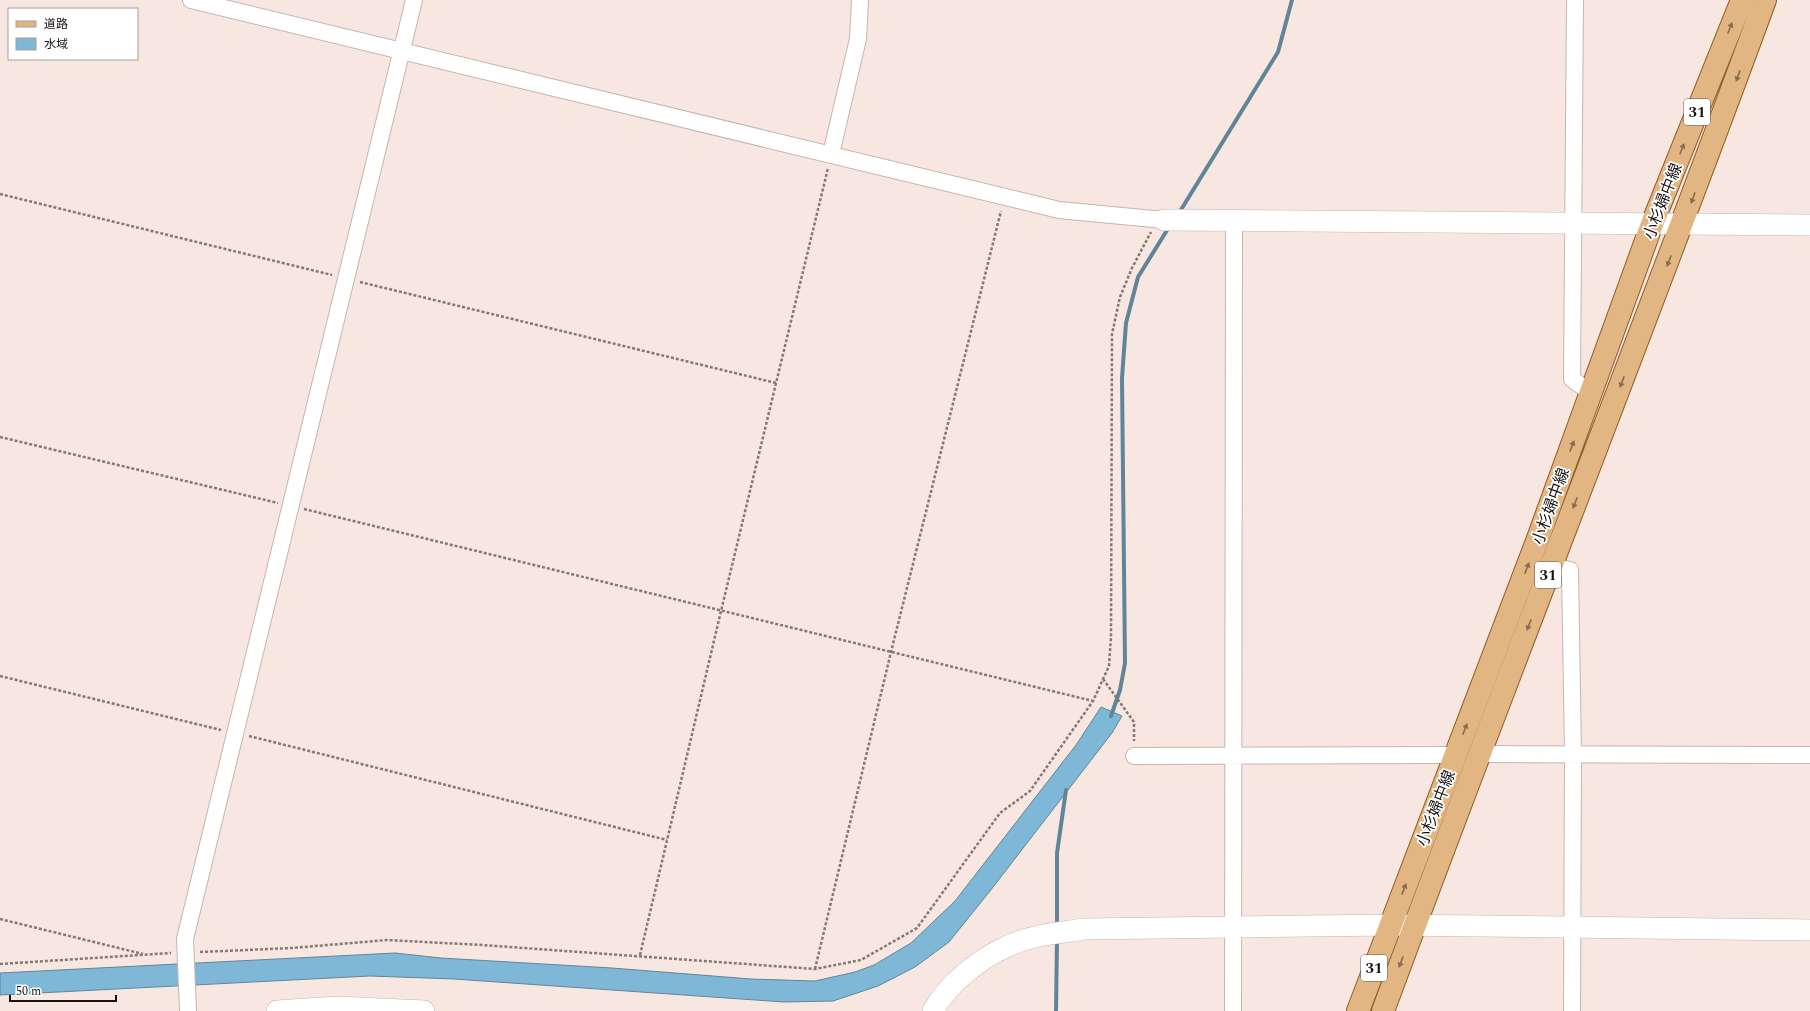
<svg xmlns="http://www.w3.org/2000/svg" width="1810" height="1011" font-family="Spectral,'Noto Sans JP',serif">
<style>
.water{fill:#7fb7d6;stroke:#60859a}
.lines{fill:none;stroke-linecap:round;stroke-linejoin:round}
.stream{stroke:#60859a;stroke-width:4}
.minor-casing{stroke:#c5b5af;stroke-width:18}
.tertiary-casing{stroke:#c5b5af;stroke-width:22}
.primary-casing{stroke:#8e5c24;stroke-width:24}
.path{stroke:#847874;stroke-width:2.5;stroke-dasharray:3 2;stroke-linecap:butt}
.minor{stroke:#fff;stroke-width:16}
.tertiary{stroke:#fff;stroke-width:21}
.primary{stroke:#e2b683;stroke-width:22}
.oneway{fill:#876c4f}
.labels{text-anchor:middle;stroke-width:3.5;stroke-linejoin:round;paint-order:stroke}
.shield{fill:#fff;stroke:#5d5857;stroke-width:1}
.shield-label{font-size:15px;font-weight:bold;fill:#17110f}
.street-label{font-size:16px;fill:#17110f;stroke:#fff}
</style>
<rect width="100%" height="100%" fill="#f8e7e0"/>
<path class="water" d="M 1101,707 L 1122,716 L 1112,733 L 990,891 L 949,942 L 915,967 L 878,986 L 833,1001 L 784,1002 L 454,979 L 370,976 L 0,995 L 0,973 L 395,953 L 441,958 L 612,968 L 751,979 L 815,981 L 855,972 L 874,965 L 911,943 L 955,901 L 1076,745 Z"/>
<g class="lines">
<path class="stream" d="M 1179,213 L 1278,52 L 1292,0
M 1111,716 L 1120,690 L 1125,663 L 1122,378 L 1126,323 L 1138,277 L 1169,227
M 1057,926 L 1057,853 L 1066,790
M 1056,1011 L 1057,939"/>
<g class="minor-casing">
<path id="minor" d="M 191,0 L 1059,210 L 1164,220
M 1575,0 L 1572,379 L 1591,393
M 831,154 L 858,39 L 860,0
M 1551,566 L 1570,570 L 1573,754 L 1572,1011
M 1480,754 L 1810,755
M 1134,756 L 1455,755
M 188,1011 L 185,939 L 414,0
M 1233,1011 L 1234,220"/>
</g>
<g class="tertiary-casing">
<path id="tertiary" d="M 1164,220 L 1810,225
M 277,1011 L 337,1007 L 424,1011
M 933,1011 C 947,985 979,959 1006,947 C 1030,935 1058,933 1084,929 L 1390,925 L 1810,930"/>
</g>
<g class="primary-casing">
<path id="primary" d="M 1358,1011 L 1537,541 L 1652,224 L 1742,0
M 1383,1011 C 1508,673 1641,338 1765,0"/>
</g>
<path class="path" d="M 0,194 L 332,275
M 360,282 L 776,383
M 0,437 L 278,503
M 304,509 L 1093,701
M 0,676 L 221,730
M 1103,679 L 1134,722 L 1134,741
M 249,736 L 667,840
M 0,919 L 143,954
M 200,952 L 292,948 L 387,940 L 482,945 L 815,969 L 861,960 L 917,928 L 1000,813 L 1030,791 L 1093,701 L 1109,666 L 1111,637 L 1112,334 L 1120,297 L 1132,268 L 1151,232
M 640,955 L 721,611 L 828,168
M 0,964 L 171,953
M 815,969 L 891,652 L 1001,211"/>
<use href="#minor" class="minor"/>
<use href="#tertiary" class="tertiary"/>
<use href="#primary" class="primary"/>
</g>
<defs><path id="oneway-solid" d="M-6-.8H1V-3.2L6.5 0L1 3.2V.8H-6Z"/></defs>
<g class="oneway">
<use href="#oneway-solid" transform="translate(1730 28) rotate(-68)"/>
<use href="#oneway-solid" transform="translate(1738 76) rotate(110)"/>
<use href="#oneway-solid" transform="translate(1682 149) rotate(-68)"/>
<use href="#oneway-solid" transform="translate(1693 198) rotate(110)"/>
<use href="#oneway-solid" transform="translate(1669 261) rotate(111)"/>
<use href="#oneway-solid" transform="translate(1622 382) rotate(111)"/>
<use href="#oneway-solid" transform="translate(1572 446) rotate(-70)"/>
<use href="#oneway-solid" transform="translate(1575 503) rotate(111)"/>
<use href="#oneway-solid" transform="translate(1527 568) rotate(-69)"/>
<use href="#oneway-solid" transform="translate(1529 625) rotate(111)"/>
<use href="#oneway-solid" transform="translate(1465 729) rotate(-69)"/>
<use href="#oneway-solid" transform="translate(1404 889) rotate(-69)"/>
<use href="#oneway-solid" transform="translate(1401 962) rotate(110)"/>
</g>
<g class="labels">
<g class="shield">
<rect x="1684" y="99" width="26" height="26" rx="3"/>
<rect x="1535" y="562" width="26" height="26" rx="3"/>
<rect x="1361" y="955" width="26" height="26" rx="3"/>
</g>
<g class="shield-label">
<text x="1697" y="117">31</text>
<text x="1548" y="580">31</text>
<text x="1374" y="973">31</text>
</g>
<g class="street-label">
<text transform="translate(1662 201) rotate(-69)" y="6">小杉婦中線</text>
<text transform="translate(1550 506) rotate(-70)" y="6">小杉婦中線</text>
<text transform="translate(1435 808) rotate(-69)" y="6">小杉婦中線</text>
</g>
</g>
<rect x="8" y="8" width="130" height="52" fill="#ffffff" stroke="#a2a09f"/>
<rect x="16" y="21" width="20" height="6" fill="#e2b683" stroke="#a2a09f"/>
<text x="44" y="28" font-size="12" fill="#17110f">道路</text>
<rect x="16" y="38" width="20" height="12" fill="#7fb7d6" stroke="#a2a09f"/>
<text x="44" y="48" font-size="12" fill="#17110f">水域</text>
<path d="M10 995v6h106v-6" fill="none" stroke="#17110f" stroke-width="2"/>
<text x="16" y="995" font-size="12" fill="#17110f" stroke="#ffffff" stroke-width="3" paint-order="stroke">50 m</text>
</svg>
